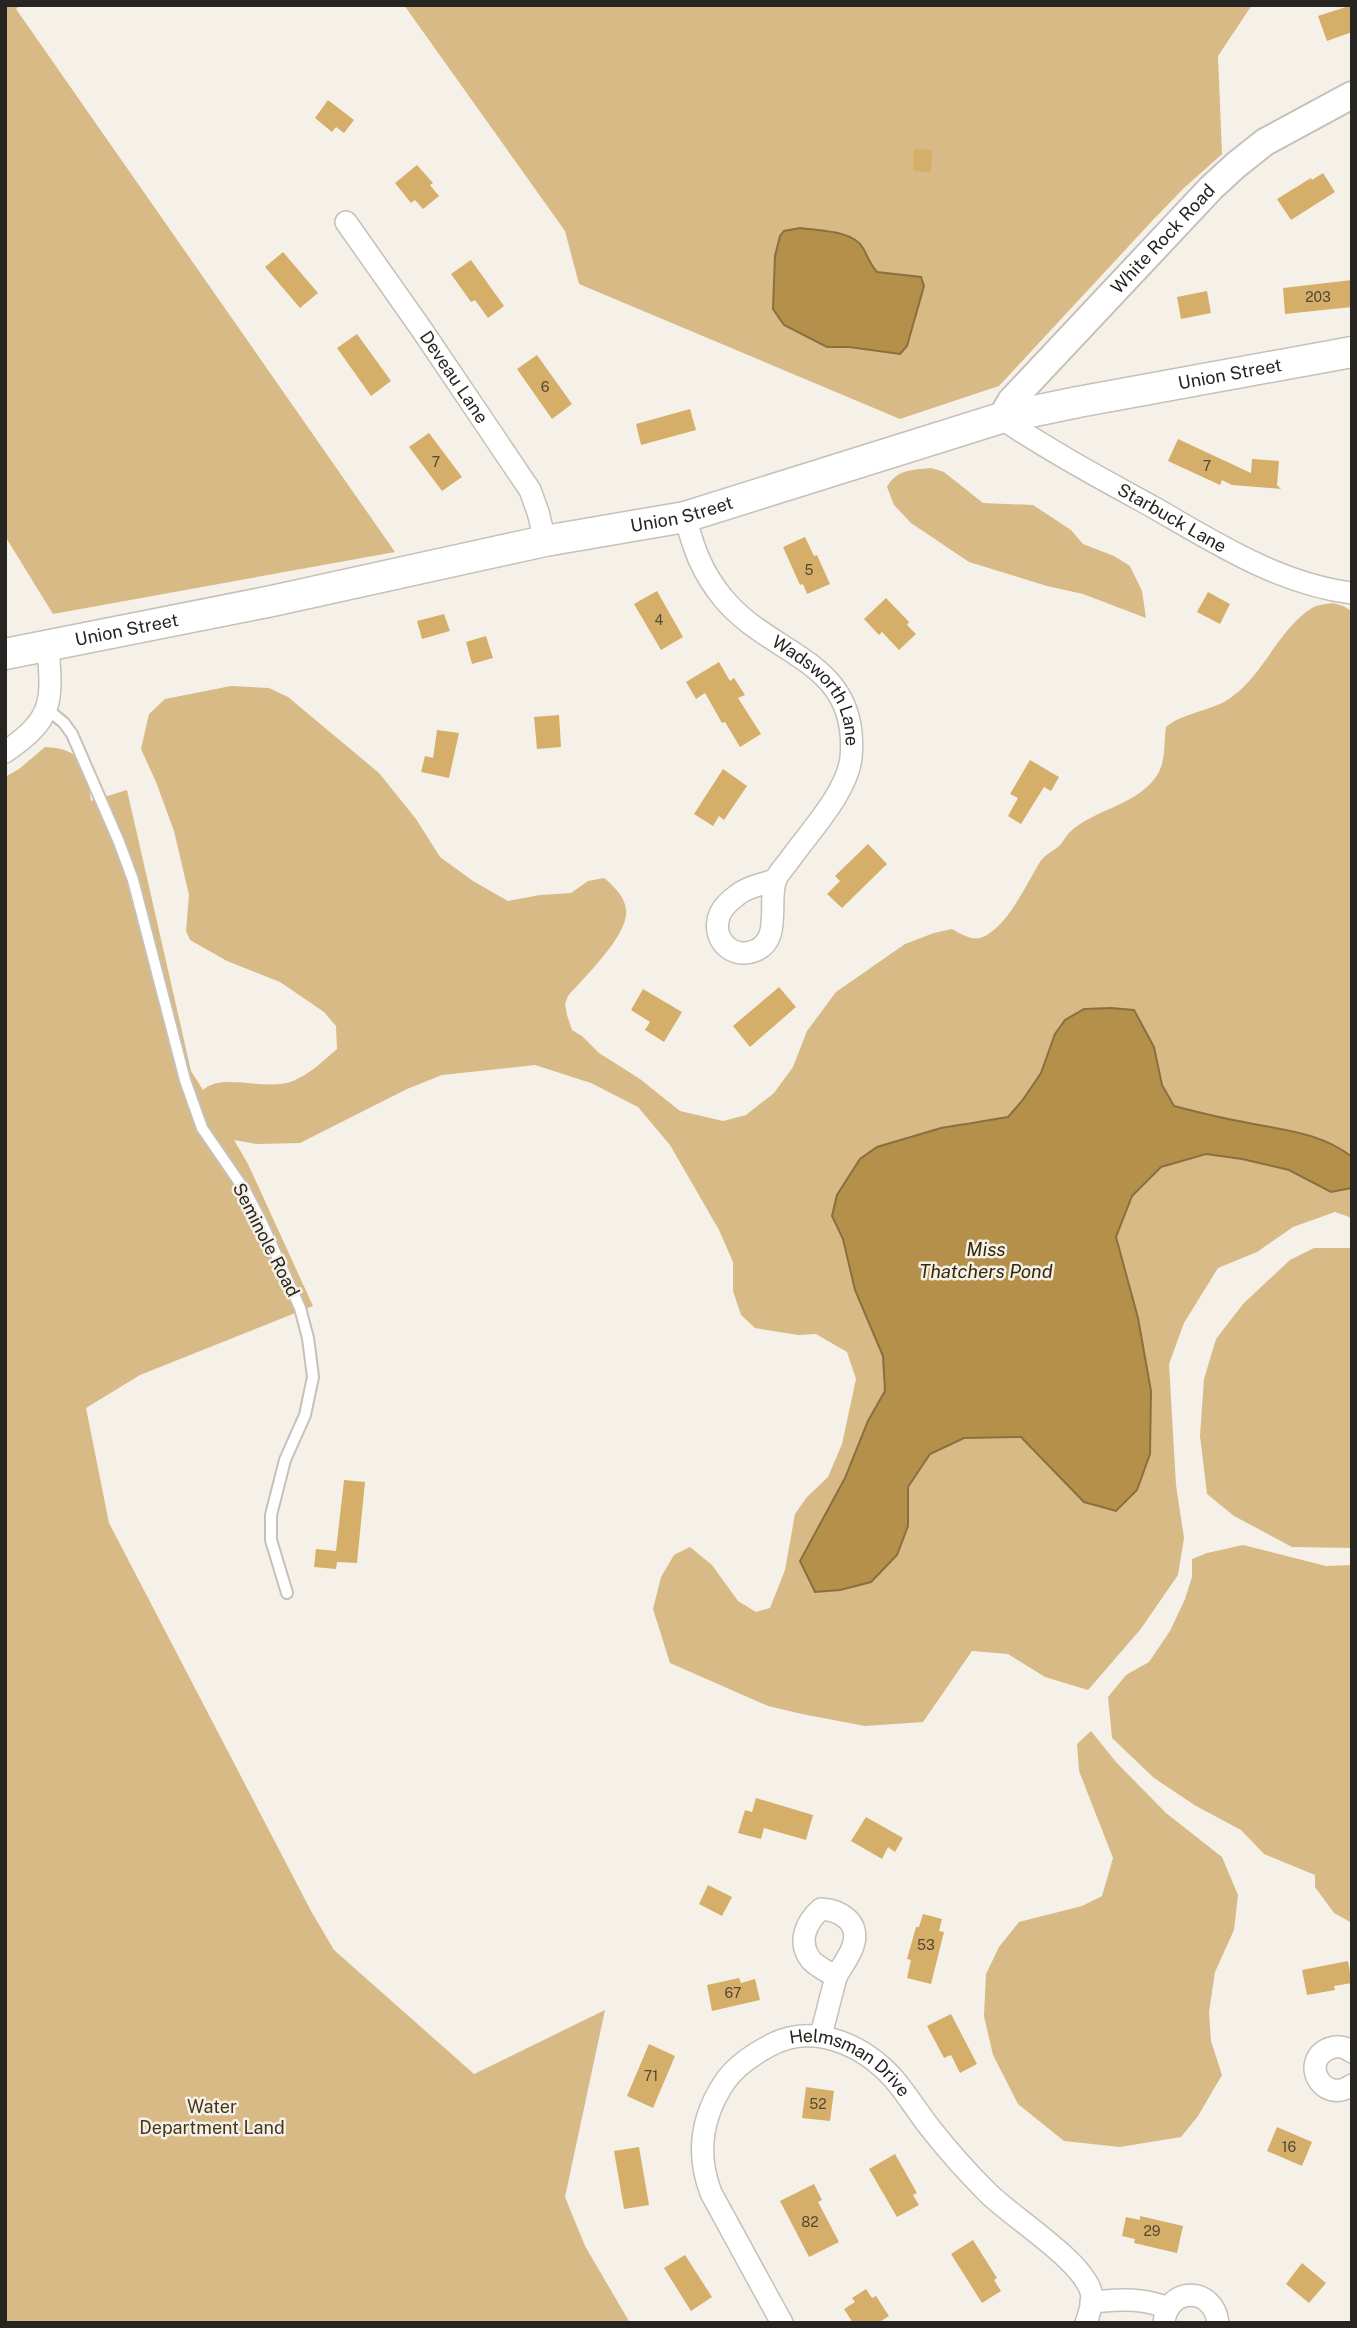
<svg xmlns="http://www.w3.org/2000/svg" width="1357" height="2328" font-family="'Public Sans',sans-serif">
<style>
.green{fill:#d7ba85}
.water{fill:#b4904a;stroke:#8a703e;stroke-width:2}
.building{fill:#d5af69}
.lines{fill:none;stroke-linecap:round;stroke-linejoin:round}
.service-casing{stroke:#c6c1b8;stroke-width:14}
.minor-casing{stroke:#c6c1b8;stroke-width:24}
.tertiary-casing{stroke:#c6c1b8;stroke-width:30}
.secondary-casing{stroke:#c6c1b8;stroke-width:33}
.service{stroke:#fff;stroke-width:10}
.minor{stroke:#fff;stroke-width:21}
.tertiary{stroke:#fff;stroke-width:26}
.secondary{stroke:#fff;stroke-width:30}
.labels{text-anchor:middle;stroke-width:5;stroke-linejoin:round;paint-order:stroke}
.number-label{font-size:14px;fill:#524834}
.street-label{font-size:18px;fill:#272522;stroke:#f6f1e8}
.park-label{font-size:18px;fill:#463617;stroke:#f6f1e8}
.water-label{font-size:19px;font-style:italic;fill:#372808;stroke:#f6f1e8}
</style>
<rect width="100%" height="100%" fill="#f6f1e8"/>
<path class="green" d="M 5,5 L 20,5 L 16,9 L 395,552 L 53,614 L 5,536 Z
M 404,5 L 1252,5 L 1218,56 L 1222,154 L 1184,188 L 1152,221 L 999,386 L 900,419 L 579,284 L 565,231 Z
M 931,468 L 944,472 L 983,503 L 1033,505 L 1071,530 L 1083,544 L 1114,556 L 1130,566 L 1142,591 L 1146,618 L 1083,594 L 1047,586 L 969,562 L 911,523 L 894,505 L 887,487 C 897,469 912,470 931,468 Z
M 1333,603 L 1343,606 L 1352,611 L 1352,1157 C 1321,1132 1281,1130 1243,1122 C 1220,1118 1197,1112 1174,1106 L 1162,1085 L 1153,1047 L 1084,1009 L 1065,1020 L 1055,1034 L 1041,1073 L 1022,1101 L 1008,1117 L 969,1122 L 910,1136 L 860,1159 L 837,1195 L 832,1216 L 843,1239 L 855,1290 L 884,1356 L 885,1391 L 868,1421 L 845,1478 L 800,1561 L 816,1592 L 908,1526 L 908,1487 L 930,1454 L 964,1438 L 1021,1437 L 1084,1502 L 1116,1511 L 1138,1318 L 1116,1237 L 1132,1196 L 1161,1167 L 1206,1154 L 1242,1159 L 1289,1170 L 1331,1192 L 1352,1188 L 1352,1218 L 1335,1212 L 1293,1227 L 1257,1252 L 1218,1268 L 1184,1323 L 1169,1364 L 1176,1485 L 1184,1538 L 1178,1575 L 1140,1630 L 1088,1690 L 1045,1677 L 1008,1654 L 972,1651 L 923,1722 L 865,1726 L 802,1714 L 768,1706 L 670,1663 L 653,1609 L 661,1577 L 674,1555 L 690,1547 L 712,1565 L 738,1601 L 756,1612 L 770,1608 L 785,1570 L 795,1514 L 807,1497 L 828,1477 L 842,1444 L 856,1379 L 847,1352 L 816,1334 L 798,1335 L 755,1328 L 741,1315 L 733,1291 L 733,1262 L 719,1230 L 670,1145 L 638,1107 L 591,1083 L 535,1065 L 442,1075 L 407,1089 L 300,1143 L 256,1144 L 234,1140 L 248,1164 L 313,1306 L 140,1375 L 86,1408 L 109,1523 L 311,1911 L 334,1950 L 474,2074 L 605,2010 L 565,2197 L 585,2246 L 630,2323 L 5,2323 L 5,777 L 19,769 L 45,747 C 84,749 87,767 91,801 L 127,790 L 191,1071 L 203,1090 C 223,1072 265,1092 293,1081 C 310,1074 323,1061 337,1049 L 336,1026 L 324,1012 L 280,982 L 227,961 L 190,940 L 186,931 L 189,895 L 174,831 L 156,782 L 141,749 L 149,714 L 165,699 L 231,686 L 269,688 L 288,697 L 379,773 L 416,819 L 440,857 L 473,881 L 508,901 L 540,895 L 571,893 L 588,881 L 604,878 C 614,886 624,896 626,909 C 630,934 583,978 568,996 L 565,1004 L 567,1015 L 572,1030 L 582,1036 L 599,1053 L 640,1079 L 680,1111 L 723,1121 L 746,1115 L 774,1093 L 793,1067 L 807,1031 L 836,992 L 905,944 L 934,933 L 952,929 C 963,935 975,943 987,935 C 1011,920 1025,886 1040,862 C 1045,854 1054,851 1060,845 C 1064,841 1066,835 1070,832 C 1094,810 1129,807 1152,782 C 1167,765 1163,749 1166,727 C 1185,711 1213,712 1233,696 C 1265,672 1278,630 1312,608 C 1317,605 1326,604 1333,603 Z
M 1314,1248 L 1349,1248 L 1352,1250 L 1352,1548 L 1292,1547 L 1234,1516 L 1207,1494 L 1200,1436 L 1204,1379 L 1216,1339 L 1243,1304 L 1290,1260 Z
M 1243,1545 L 1326,1566 L 1352,1565 L 1352,1923 L 1334,1913 L 1315,1887 L 1315,1875 L 1264,1854 L 1241,1830 L 1196,1806 L 1154,1778 L 1112,1738 L 1108,1697 L 1126,1675 L 1149,1662 L 1170,1631 L 1185,1599 L 1192,1577 L 1192,1559 L 1207,1553 Z
M 1091,1731 L 1116,1762 L 1166,1813 L 1222,1857 L 1238,1895 L 1234,1930 L 1215,1972 L 1209,2012 L 1211,2041 L 1222,2075 L 1198,2116 L 1181,2137 L 1120,2147 L 1064,2141 L 1018,2104 L 993,2055 L 984,2016 L 986,1974 L 999,1947 L 1019,1922 L 1082,1906 L 1102,1896 L 1113,1858 L 1079,1771 L 1077,1744 Z"/>
<path class="water" d="M 800,228 C 819,231 853,230 863,248 C 868,257 870,264 877,272 L 921,277 L 924,286 L 907,346 L 900,354 L 849,347 L 827,347 L 784,325 L 773,309 L 775,256 L 780,236 L 784,231 Z
M 1111,1008 L 1134,1010 L 1154,1047 L 1162,1085 L 1174,1106 C 1197,1112 1220,1118 1244,1122 C 1281,1130 1321,1132 1352,1157 L 1352,1188 L 1331,1192 L 1289,1170 L 1242,1159 L 1206,1154 L 1161,1167 L 1132,1196 L 1116,1237 L 1138,1318 L 1151,1391 L 1150,1454 L 1137,1490 L 1116,1511 L 1084,1502 L 1021,1437 L 964,1438 L 930,1454 L 908,1487 L 908,1526 L 897,1555 L 871,1582 L 840,1590 L 815,1592 L 800,1561 L 845,1478 L 868,1421 L 885,1391 L 883,1356 L 855,1290 L 843,1239 L 832,1216 L 837,1195 L 860,1159 L 877,1147 L 941,1128 L 1008,1117 L 1022,1101 L 1041,1073 L 1055,1034 L 1065,1020 L 1084,1009 Z"/>
<path class="building" d="M 1352,5 L 1352,32 L 1327,41 L 1318,16 Z
M 328,100 L 354,120 L 344,133 L 336,127 L 332,132 L 315,118 Z
M 914,149 L 932,150 L 931,172 L 913,171 Z
M 417,165 L 433,183 L 430,185 L 439,196 L 423,209 L 415,200 L 411,203 L 395,183 Z
M 1323,173 L 1335,192 L 1291,220 L 1277,199 L 1311,178 L 1312,180 Z
M 283,252 L 318,293 L 300,308 L 265,267 Z
M 471,260 L 504,306 L 488,318 L 475,300 L 471,302 L 451,274 Z
M 1352,280 L 1352,307 L 1285,314 L 1283,288 Z
M 1207,291 L 1211,313 L 1181,319 L 1177,297 Z
M 357,334 L 391,381 L 371,396 L 337,348 Z
M 537,355 L 572,404 L 552,419 L 517,369 Z
M 690,409 L 696,430 L 641,445 L 636,424 Z
M 429,433 L 462,477 L 442,491 L 409,447 Z
M 1178,439 L 1251,473 L 1252,459 L 1279,461 L 1277,485 L 1281,489 L 1232,485 L 1222,480 L 1220,485 L 1168,461 Z
M 805,537 L 814,556 L 817,555 L 830,584 L 807,594 L 803,584 L 800,585 L 783,547 Z
M 657,591 L 683,637 L 661,650 L 634,604 Z
M 1208,592 L 1230,604 L 1220,624 L 1197,612 Z
M 886,598 L 909,622 L 907,625 L 916,634 L 899,650 L 882,632 L 879,635 L 864,619 Z
M 444,614 L 450,631 L 422,639 L 417,621 Z
M 486,636 L 493,658 L 472,664 L 466,642 Z
M 719,662 L 730,681 L 734,678 L 745,695 L 738,698 L 761,734 L 740,747 L 725,722 L 722,723 L 705,693 L 696,699 L 686,682 Z
M 559,715 L 561,747 L 537,749 L 534,717 Z
M 437,730 L 459,733 L 449,778 L 421,772 L 425,756 L 433,758 Z
M 1030,760 L 1059,777 L 1051,791 L 1044,787 L 1021,824 L 1008,816 L 1018,798 L 1010,794 Z
M 723,769 L 747,786 L 724,820 L 719,816 L 713,826 L 694,814 Z
M 868,844 L 887,864 L 842,908 L 827,894 L 840,881 L 835,876 Z
M 779,987 L 796,1007 L 750,1047 L 733,1026 Z
M 643,989 L 682,1012 L 664,1042 L 645,1030 L 650,1022 L 631,1010 Z
M 344,1480 L 365,1482 L 357,1563 L 337,1562 L 336,1569 L 314,1567 L 316,1549 L 336,1551 Z
M 756,1798 L 813,1815 L 806,1840 L 764,1828 L 761,1839 L 738,1833 L 745,1810 L 752,1812 Z
M 866,1817 L 903,1838 L 895,1852 L 888,1847 L 882,1859 L 851,1841 Z
M 708,1885 L 732,1897 L 722,1916 L 699,1904 Z
M 923,1914 L 942,1919 L 939,1931 L 944,1932 L 931,1984 L 907,1978 L 911,1960 L 907,1959 L 916,1927 L 919,1927 Z
M 1348,1961 L 1352,1983 L 1334,1986 L 1335,1990 L 1307,1995 L 1302,1970 Z
M 739,1978 L 741,1983 L 755,1979 L 760,2000 L 712,2011 L 707,1985 Z
M 951,2014 L 977,2064 L 960,2073 L 951,2055 L 944,2058 L 927,2026 Z
M 649,2044 L 675,2056 L 653,2108 L 627,2096 Z
M 806,2087 L 834,2091 L 830,2121 L 802,2118 Z
M 1277,2127 L 1312,2142 L 1302,2166 L 1267,2151 Z
M 639,2147 L 649,2205 L 624,2209 L 614,2151 Z
M 895,2154 L 917,2193 L 913,2195 L 919,2205 L 897,2217 L 869,2169 Z
M 814,2184 L 822,2200 L 818,2202 L 839,2242 L 809,2257 L 780,2201 Z
M 1140,2216 L 1183,2226 L 1177,2253 L 1134,2243 L 1135,2239 L 1122,2236 L 1126,2217 L 1140,2220 Z
M 973,2240 L 997,2278 L 994,2280 L 1001,2291 L 982,2303 L 951,2254 Z
M 685,2255 L 712,2297 L 691,2311 L 664,2268 Z
M 1302,2263 L 1326,2283 L 1309,2303 L 1286,2284 Z
M 866,2289 L 872,2298 L 876,2296 L 889,2316 L 878,2323 L 853,2323 L 844,2309 L 855,2302 L 852,2298 Z"/>
<g class="lines">
<g class="service-casing">
<path id="service" d="M 47,709 L 64,723 L 72,734 L 119,842 L 133,880 L 185,1080 L 202,1128 L 246,1192 L 262,1223 L 300,1308 L 308,1338 L 313,1377 L 305,1415 L 285,1460 L 271,1515 L 271,1540 L 287,1593"/>
</g>
<g class="minor-casing">
<g id="minor">
<path id="s1" d="M 346,222 L 422,330 L 530,490 L 538,512 L 545,541"/>
<path id="s2" d="M 1001,418 C 1050,451 1102,479 1153,507 C 1216,543 1279,584 1352,593"/>
<path id="s3" d="M 685,517 C 694,549 701,571 723,598 C 771,657 860,659 851,758 C 847,792 811,830 791,858 C 787,864 779,872 776,879 C 767,900 783,941 754,951 C 734,959 714,942 718,921 C 719,911 728,902 736,896 C 746,887 763,884 775,880"/>
<path d="M 5,752 C 55,718 52,701 48,646"/>
<path d="M 821,1909 C 841,1910 861,1923 853,1946 C 850,1956 841,1967 836,1977 C 829,1972 817,1967 811,1960 C 797,1942 806,1922 821,1909 Z"/>
<path d="M 821,2035 L 836,1977"/>
<path d="M 1352,2052 C 1345,2047 1339,2045 1331,2048 C 1298,2059 1322,2106 1352,2085"/>
<path d="M 1091,2302 C 1120,2300 1140,2297 1168,2308"/>
<path id="s4" d="M 782,2323 L 711,2193 C 696,2154 701,2118 724,2083 C 735,2066 752,2055 769,2046 C 812,2022 862,2044 893,2078 C 907,2094 918,2113 931,2129 C 949,2152 968,2173 988,2193 C 1012,2217 1083,2261 1091,2292 C 1094,2301 1089,2314 1086,2323"/>
<path d="M 1164,2323 C 1167,2286 1214,2286 1218,2323"/>
</g>
</g>
<g class="tertiary-casing">
<g id="tertiary">
<path id="s5" d="M 1001,418 L 1011,401 L 1211,188 L 1236,165 L 1265,142 L 1352,95"/>
</g>
</g>
<g class="secondary-casing">
<g id="secondary">
<path id="s6" d="M 5,654 L 272,601 L 545,541 L 685,517 L 1001,418 L 1078,402 L 1352,352"/>
</g>
</g>
<use href="#service" class="service"/>
<use href="#minor" class="minor"/>
<use href="#tertiary" class="tertiary"/>
<use href="#secondary" class="secondary"/>
</g>
<g class="labels">
<g class="number-label">
<text x="1318" y="302">203</text>
<text x="545" y="392">6</text>
<text x="436" y="467">7</text>
<text x="1207" y="471">7</text>
<text x="809" y="575">5</text>
<text x="659" y="625">4</text>
<text x="926" y="1950">53</text>
<text x="733" y="1998">67</text>
<text x="651" y="2081">71</text>
<text x="818" y="2109">52</text>
<text x="1289" y="2152">16</text>
<text x="810" y="2227">82</text>
<text x="1152" y="2236">29</text>
</g>
<g class="street-label">
<text dy="6" stroke="none"><textPath href="#s5" startOffset="242">White Rock Road</textPath></text>
<text dy="6" stroke="none"><textPath href="#s6" startOffset="1258">Union Street</textPath></text>
<text dy="6" stroke="none"><textPath href="#s1" startOffset="189">Deveau Lane</textPath></text>
<text dy="6" stroke="none"><textPath href="#s6" startOffset="691">Union Street</textPath></text>
<text dy="6" stroke="none"><textPath href="#s2" startOffset="198">Starbuck Lane</textPath></text>
<text dy="6" stroke="none"><textPath href="#s6" startOffset="124">Union Street</textPath></text>
<text dy="6" stroke="none"><textPath href="#s3" startOffset="226">Wadsworth Lane</textPath></text>
<text transform="translate(266 1240) rotate(63)" y="6">Seminole Road</text>
<text dy="6" stroke="none"><textPath href="#s4" startOffset="413">Helmsman Drive</textPath></text>
</g>
<g class="park-label">
<text x="212" y="2113">Water<tspan x="212" dy="21">Department Land</tspan></text>
</g>
<g class="water-label">
<text x="986" y="1256">Miss<tspan x="986" dy="22">Thatchers Pond</tspan></text>
</g>
</g>
<rect width="1357" height="2328" fill="none" stroke="#272522" stroke-width="14"/>
</svg>
